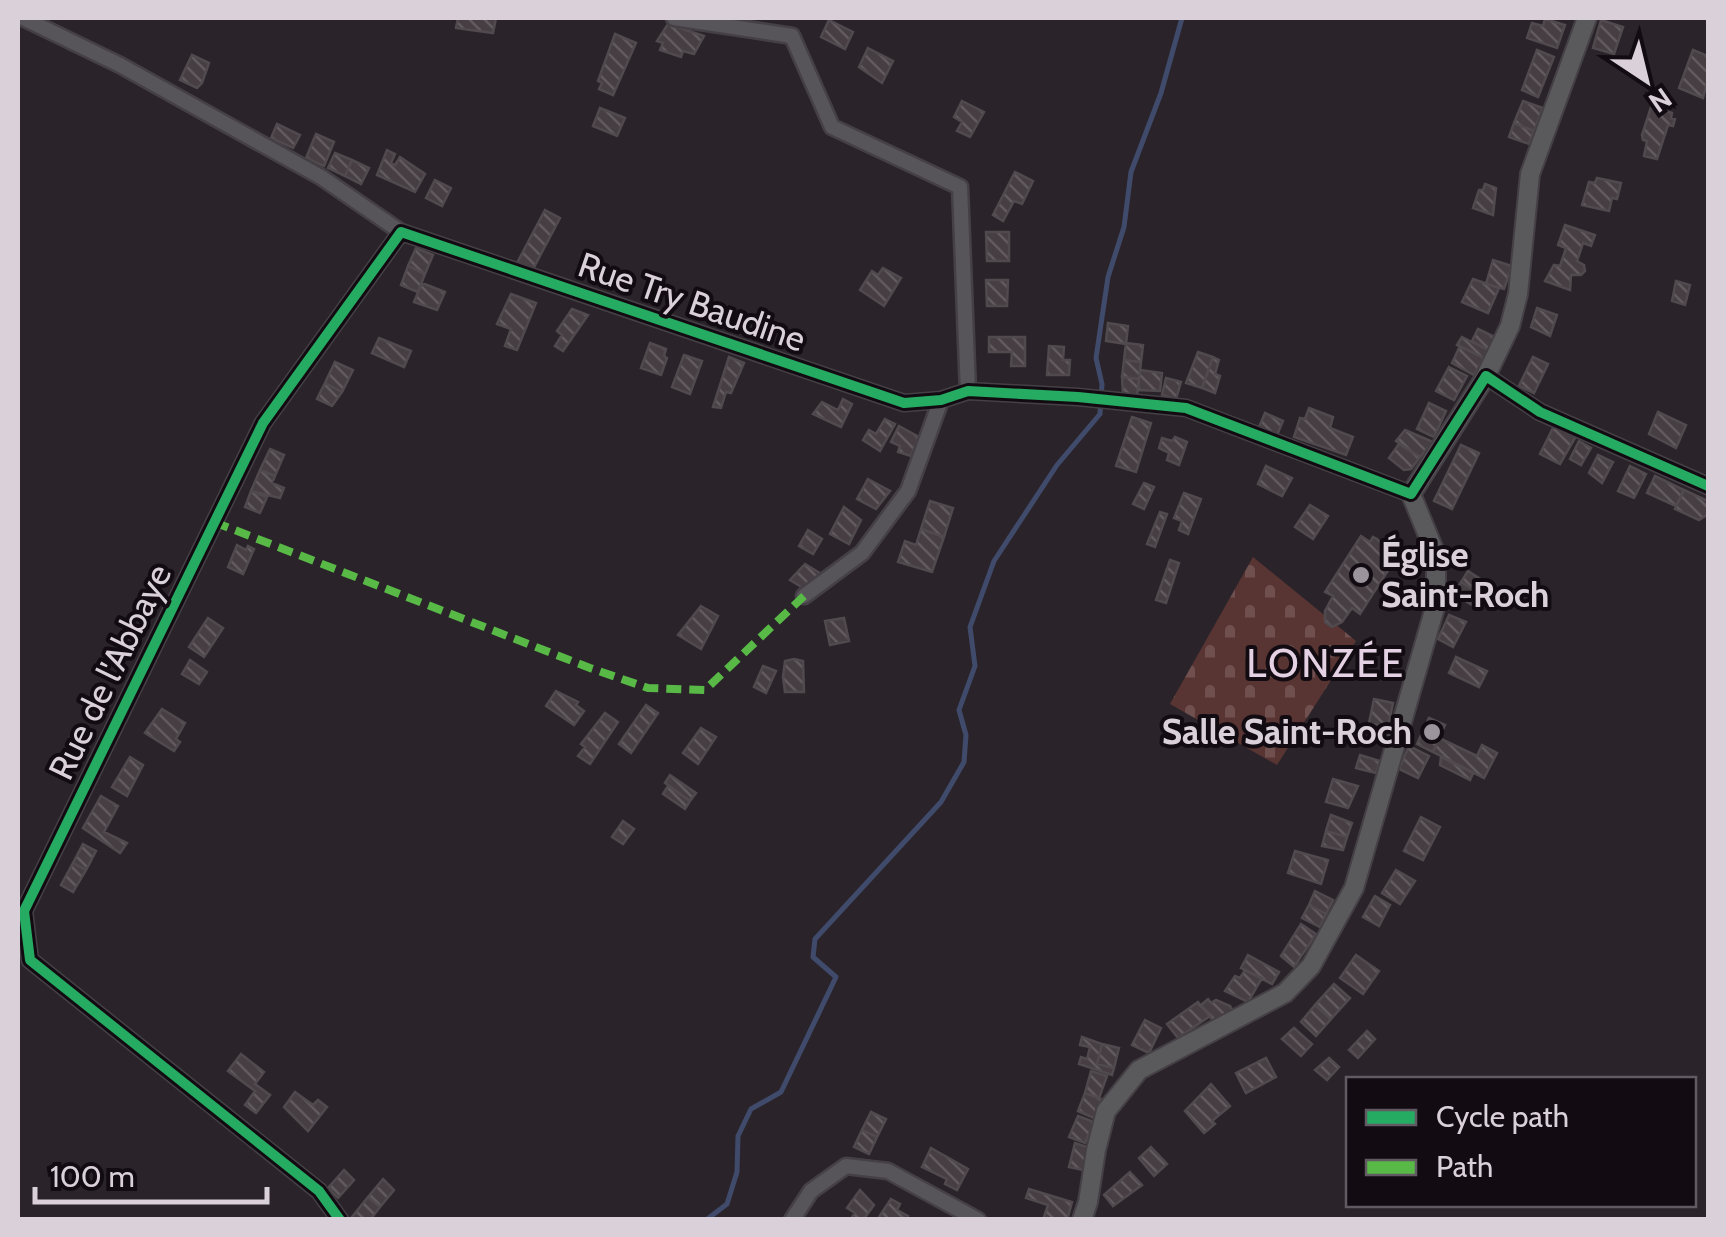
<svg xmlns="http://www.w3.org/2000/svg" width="1726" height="1237" font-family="Cabin,sans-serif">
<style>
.cemetery{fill:url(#cemetery-stones)}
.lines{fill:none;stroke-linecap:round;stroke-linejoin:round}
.stream{stroke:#404b6c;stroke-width:5}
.building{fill:url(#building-back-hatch);stroke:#50494e;stroke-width:2.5}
.street-casing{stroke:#454045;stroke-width:19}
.secondary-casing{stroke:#454045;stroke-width:22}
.street{stroke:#58555a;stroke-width:14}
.secondary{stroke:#5a595c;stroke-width:18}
.quiet{stroke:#58b947;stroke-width:8;stroke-dasharray:15 8;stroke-linecap:butt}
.cycleway-casing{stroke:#120c12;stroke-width:16}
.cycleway{stroke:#26ab63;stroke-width:10}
.poi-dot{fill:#9c949c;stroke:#120c12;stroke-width:4}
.labels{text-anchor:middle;stroke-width:8;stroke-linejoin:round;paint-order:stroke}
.street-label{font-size:35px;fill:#dad0da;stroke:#120c12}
.poi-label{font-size:35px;font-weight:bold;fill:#dad0da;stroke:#120c12;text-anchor:start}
.quarter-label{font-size:40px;letter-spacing:2.5px;fill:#e5d1e4;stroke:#120c12}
</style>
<defs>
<pattern id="cemetery-stones" width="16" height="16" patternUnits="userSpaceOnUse" patternTransform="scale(2.5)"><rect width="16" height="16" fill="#583432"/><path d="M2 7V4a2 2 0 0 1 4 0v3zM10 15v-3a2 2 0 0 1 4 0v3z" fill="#6f504f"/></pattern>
<pattern id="building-back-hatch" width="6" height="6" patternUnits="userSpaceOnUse" patternTransform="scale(2.5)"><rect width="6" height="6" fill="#463e43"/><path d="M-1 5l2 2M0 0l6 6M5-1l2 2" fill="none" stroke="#60595e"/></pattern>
</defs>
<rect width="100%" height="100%" fill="#2a242a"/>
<path class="cemetery" d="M 1253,557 L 1356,641 L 1277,765 L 1170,704 Z"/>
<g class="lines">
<path class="stream" d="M 706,1220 L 727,1204 L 737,1172 L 738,1136 L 751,1109 L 781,1092 L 836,977 L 813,957 L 815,939 L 941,802 L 964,762 L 966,735 L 959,710 L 975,666 L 970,627 L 994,561 L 1057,465 L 1100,414 L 1102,384 L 1096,358 L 1108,277 L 1124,227 L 1131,172 L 1161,93 L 1182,18"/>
</g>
<path class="building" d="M 458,18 L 496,18 L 493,33 L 456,28 Z
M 1545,19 L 1565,25 L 1557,48 L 1527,38 L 1532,23 L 1543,26 Z
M 829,20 L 853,32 L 845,49 L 821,37 Z
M 1601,20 L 1623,27 L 1614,54 L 1593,48 Z
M 668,24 L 704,36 L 694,54 L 683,51 L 681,57 L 660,50 L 663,43 L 657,41 Z
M 615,34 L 636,43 L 613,95 L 599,89 L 602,83 L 598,81 Z
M 868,48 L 893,61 L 882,83 L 859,67 Z
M 1537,50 L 1554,57 L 1538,97 L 1522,90 Z
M 1693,50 L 1708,56 L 1708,78 L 1703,98 L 1679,88 Z
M 192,55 L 209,63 L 202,83 L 197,88 L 180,80 Z
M 962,101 L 984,112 L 970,137 L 957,131 L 962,122 L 954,117 Z
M 1523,101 L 1543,108 L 1534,131 L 1514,123 Z
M 1651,107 L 1672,113 L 1671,118 L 1675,119 L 1673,126 L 1668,125 L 1657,159 L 1644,156 L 1647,141 L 1643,140 L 1642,135 Z
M 600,108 L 625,118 L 617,136 L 593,126 Z
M 1514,123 L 1534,131 L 1529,144 L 1509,137 Z
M 277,124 L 300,135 L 293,148 L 271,138 Z
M 316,134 L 334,142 L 324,166 L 306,158 Z
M 387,150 L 395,154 L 391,163 L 395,165 L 400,157 L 425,174 L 415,192 L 377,175 Z
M 335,153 L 352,160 L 345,176 L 328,168 Z
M 352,160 L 369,168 L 361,184 L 345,176 Z
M 1015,172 L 1033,181 L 1022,204 L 1014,201 L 1003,221 L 993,215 Z
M 1597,178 L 1621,183 L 1617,199 L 1612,198 L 1609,211 L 1582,205 L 1589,182 L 1595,183 Z
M 435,180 L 451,188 L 442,206 L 426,198 Z
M 1485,184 L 1496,188 L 1493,215 L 1473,208 L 1479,190 L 1483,190 Z
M 545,210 L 560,218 L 532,271 L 517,263 Z
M 1565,225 L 1595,235 L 1591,246 L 1583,243 L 1577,261 L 1584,265 L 1585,271 L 1581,275 L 1571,275 L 1570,290 L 1545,281 L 1554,265 L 1560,266 L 1566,248 L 1558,245 Z
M 986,232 L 1009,232 L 1009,261 L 987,261 Z
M 416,248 L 433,255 L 425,274 L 408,266 Z
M 1493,260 L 1512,266 L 1504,289 L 1486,284 Z
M 408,266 L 425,274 L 418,292 L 401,285 Z
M 883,268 L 901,278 L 884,306 L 860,290 L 872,271 L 878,275 Z
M 1473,279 L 1499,288 L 1488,313 L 1462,302 Z
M 986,280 L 1008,280 L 1007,306 L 987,306 Z
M 1676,281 L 1690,285 L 1685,305 L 1672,301 Z
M 422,283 L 445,292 L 437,310 L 414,302 Z
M 511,294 L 536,303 L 517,350 L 505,346 L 511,329 L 497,324 Z
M 1537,308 L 1557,315 L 1550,336 L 1531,327 Z
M 572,309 L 588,315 L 563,351 L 555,346 L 562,335 L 557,331 Z
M 1108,323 L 1128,326 L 1126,344 L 1106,341 Z
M 1478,329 L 1495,337 L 1488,350 L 1472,341 Z
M 989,337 L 1025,337 L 1025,366 L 1011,366 L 1012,352 L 989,352 Z
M 1462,337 L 1488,350 L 1484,358 L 1457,345 Z
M 379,338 L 411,351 L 404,367 L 372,353 Z
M 650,343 L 666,349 L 664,356 L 667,358 L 661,375 L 641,368 Z
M 1126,343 L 1143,345 L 1141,362 L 1124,360 Z
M 1049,346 L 1064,347 L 1063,360 L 1070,360 L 1069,375 L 1047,375 Z
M 1460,346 L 1484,358 L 1474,375 L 1452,363 Z
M 1198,352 L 1213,357 L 1202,388 L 1186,383 Z
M 684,355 L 702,361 L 690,394 L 672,387 Z
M 729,357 L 744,363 L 731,393 L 726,392 L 721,408 L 713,407 Z
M 1213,357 L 1219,360 L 1215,374 L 1220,376 L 1215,393 L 1202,388 Z
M 1533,357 L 1548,364 L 1534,393 L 1519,386 Z
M 1124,360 L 1141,362 L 1139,379 L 1122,377 Z
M 335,362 L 353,370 L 342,392 L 325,383 Z
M 1449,367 L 1467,376 L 1454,400 L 1436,391 Z
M 1140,370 L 1162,373 L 1160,391 L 1138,390 Z
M 1122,377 L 1139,379 L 1137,395 L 1123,394 Z
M 1166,378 L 1181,382 L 1176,399 L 1162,395 Z
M 325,383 L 342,392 L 332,406 L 317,399 Z
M 843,399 L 852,404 L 841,427 L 813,414 L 822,402 L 838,410 Z
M 1429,403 L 1446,411 L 1434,437 L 1417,429 Z
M 1309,408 L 1333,417 L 1330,428 L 1353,437 L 1346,455 L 1294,437 L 1300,418 L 1305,419 Z
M 1658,412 L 1686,425 L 1676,448 L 1649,434 Z
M 1265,413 L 1283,421 L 1277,435 L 1259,427 Z
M 1132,417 L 1151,423 L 1136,472 L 1116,466 Z
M 885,419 L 895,424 L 880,451 L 863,440 L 869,430 L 876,434 Z
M 899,426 L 919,437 L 911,456 L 898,452 L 900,446 L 891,442 Z
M 1554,426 L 1576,436 L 1560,464 L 1540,454 Z
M 1405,430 L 1433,442 L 1420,457 L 1396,441 Z
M 1175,437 L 1187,442 L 1179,465 L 1167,460 L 1169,453 L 1159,448 L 1162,438 L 1172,441 Z
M 1579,441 L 1591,448 L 1581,465 L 1570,459 Z
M 1399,444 L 1420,457 L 1411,469 L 1404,470 L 1389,458 Z
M 1461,445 L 1479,453 L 1452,509 L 1434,501 Z
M 270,449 L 284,455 L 275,476 L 260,470 Z
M 1598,455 L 1613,462 L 1602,483 L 1589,473 Z
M 1266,466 L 1292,478 L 1282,496 L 1258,484 Z
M 1630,466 L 1646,474 L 1634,498 L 1618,491 Z
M 260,470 L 275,476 L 272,483 L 284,488 L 280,498 L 251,491 Z
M 1655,476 L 1684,490 L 1676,506 L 1647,493 Z
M 868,479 L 890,491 L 876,509 L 857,499 Z
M 1144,483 L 1154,487 L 1144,509 L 1133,504 Z
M 1684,490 L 1708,501 L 1708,514 L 1699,520 L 1675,509 Z
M 251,491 L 267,497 L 260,513 L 245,507 Z
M 1184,493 L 1201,499 L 1188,534 L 1179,530 L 1182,521 L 1174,518 Z
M 930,501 L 953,508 L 944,537 L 921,529 Z
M 1310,505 L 1328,516 L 1313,539 L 1295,527 Z
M 844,507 L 861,520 L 849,544 L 830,534 Z
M 1160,512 L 1167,514 L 1155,547 L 1147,544 Z
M 921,529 L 944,537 L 932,572 L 898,562 L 905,541 L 916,545 Z
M 808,530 L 822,539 L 813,554 L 799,546 Z
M 1361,536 L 1370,542 L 1373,537 L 1377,539 L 1396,558 L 1360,614 L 1352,608 L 1342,622 L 1332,627 L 1325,622 L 1325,611 L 1333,596 L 1325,592 Z
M 237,545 L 246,550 L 248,546 L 254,549 L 243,574 L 228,567 Z
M 1170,560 L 1179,563 L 1166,603 L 1156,600 Z
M 805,564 L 823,575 L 808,591 L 790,580 Z
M 1468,571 L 1485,582 L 1479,593 L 1461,582 Z
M 1461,582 L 1479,593 L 1472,605 L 1454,594 Z
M 701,606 L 718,616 L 701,649 L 678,635 Z
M 1449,615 L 1466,622 L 1453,647 L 1438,639 Z
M 208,618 L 223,628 L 204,657 L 189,647 Z
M 844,618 L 849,641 L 830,645 L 825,621 Z
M 1456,657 L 1487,671 L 1479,687 L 1449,673 Z
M 794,659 L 803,661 L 804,692 L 785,692 L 783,677 L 785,661 Z
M 190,660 L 207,672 L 199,684 L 182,674 Z
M 763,666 L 776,671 L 766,693 L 754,687 Z
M 556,691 L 578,702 L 576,705 L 584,711 L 574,725 L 546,706 Z
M 1374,699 L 1393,703 L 1388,727 L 1369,723 Z
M 646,705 L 658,713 L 631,753 L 619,744 Z
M 162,709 L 185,723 L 176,739 L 180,742 L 174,751 L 145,733 Z
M 605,713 L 618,722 L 590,764 L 578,756 L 585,747 L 581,744 Z
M 1429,718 L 1445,725 L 1433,752 L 1417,744 Z
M 701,728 L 716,737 L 698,764 L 683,753 Z
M 1439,738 L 1477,756 L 1482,745 L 1497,753 L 1484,778 L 1433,752 Z
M 1409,746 L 1429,756 L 1418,778 L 1399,769 Z
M 1360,755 L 1380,761 L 1376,773 L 1356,768 Z
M 130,757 L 143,765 L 127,796 L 112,787 Z
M 1441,757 L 1473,773 L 1470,780 L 1440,765 Z
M 670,775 L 696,793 L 690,801 L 665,783 Z
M 1333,779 L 1358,786 L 1348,808 L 1326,802 Z
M 668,786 L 690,801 L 685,809 L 663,794 Z
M 101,796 L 118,806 L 104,832 L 127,843 L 120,853 L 83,828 Z
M 1331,815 L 1352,823 L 1347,837 L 1326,831 Z
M 1421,817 L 1440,827 L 1423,860 L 1404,851 Z
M 623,821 L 634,829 L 623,844 L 612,837 Z
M 1326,831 L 1347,837 L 1343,850 L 1322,846 Z
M 83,844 L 96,851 L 86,870 L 73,863 Z
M 1295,851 L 1328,860 L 1321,884 L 1288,873 Z
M 73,863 L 86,870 L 73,892 L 61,885 Z
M 1396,870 L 1415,881 L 1400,904 L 1382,893 Z
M 1315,891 L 1333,900 L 1326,914 L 1309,905 Z
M 1375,896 L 1390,905 L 1379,926 L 1363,917 Z
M 1309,905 L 1326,914 L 1320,927 L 1302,918 Z
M 1301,924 L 1316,934 L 1294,967 L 1281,956 Z
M 1248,955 L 1279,972 L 1272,984 L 1241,968 Z
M 1356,955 L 1379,971 L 1363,994 L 1340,978 Z
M 1245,970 L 1262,978 L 1248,1002 L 1225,991 L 1235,976 L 1240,978 Z
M 1334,984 L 1350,998 L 1331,1019 L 1315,1005 Z
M 1208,999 L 1211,1003 L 1216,1000 L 1230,1006 L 1233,1011 L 1214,1022 L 1201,1005 Z
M 1198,1002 L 1210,1016 L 1178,1038 L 1167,1024 Z
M 1315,1005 L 1331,1019 L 1316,1036 L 1301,1022 Z
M 1145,1020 L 1161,1028 L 1149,1053 L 1132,1045 Z
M 1294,1028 L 1312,1044 L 1301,1056 L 1282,1039 Z
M 1367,1031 L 1375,1039 L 1358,1058 L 1349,1050 Z
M 1082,1037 L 1102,1044 L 1097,1064 L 1114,1068 L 1112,1075 L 1079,1064 L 1081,1057 L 1087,1059 L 1090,1047 L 1080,1045 Z
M 1102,1044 L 1119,1048 L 1114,1068 L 1097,1064 Z
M 241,1054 L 264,1072 L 255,1084 L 270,1095 L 256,1113 L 245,1105 L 255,1091 L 228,1071 Z
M 1266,1058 L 1276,1077 L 1246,1093 L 1236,1073 Z
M 1329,1058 L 1339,1067 L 1327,1080 L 1315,1070 Z
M 1091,1071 L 1107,1076 L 1099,1098 L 1085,1093 Z
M 1211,1084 L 1230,1106 L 1212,1121 L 1215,1124 L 1204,1133 L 1185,1111 Z
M 295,1092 L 313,1105 L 318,1100 L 327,1107 L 308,1131 L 284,1107 Z
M 1085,1093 L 1101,1099 L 1094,1118 L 1078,1111 Z
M 871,1112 L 886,1119 L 877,1137 L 862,1130 Z
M 1078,1116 L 1094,1122 L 1085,1143 L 1069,1137 Z
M 862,1130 L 877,1137 L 869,1154 L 854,1147 Z
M 1075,1143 L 1093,1149 L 1088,1171 L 1069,1167 Z
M 1151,1147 L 1167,1164 L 1154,1176 L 1139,1158 Z
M 931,1148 L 968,1169 L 957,1190 L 945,1184 L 947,1179 L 922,1167 Z
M 344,1170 L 354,1180 L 338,1198 L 328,1188 Z
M 1130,1172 L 1142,1185 L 1113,1206 L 1104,1195 Z
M 383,1179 L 394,1190 L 380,1207 L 368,1197 Z
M 1029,1189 L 1072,1202 L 1067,1220 L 1043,1220 L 1048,1205 L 1026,1198 Z
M 860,1190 L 874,1205 L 863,1220 L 850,1220 L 855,1213 L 847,1208 Z
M 368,1197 L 380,1207 L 370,1220 L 355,1220 L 352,1217 Z
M 891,1199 L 900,1204 L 897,1210 L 908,1216 L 906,1220 L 877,1220 Z"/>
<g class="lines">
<g class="street-casing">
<path id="street" d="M 23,18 L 120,65 L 321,177 L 401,232 L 904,403 L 941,400 L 968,391 L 1078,397 L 1186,408 L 1411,494
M 674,18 L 792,36 L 832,127 L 960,187 L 968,391
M 1486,376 L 1540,412 L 1708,486
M 804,596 L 862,553 L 908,491 L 941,400
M 340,1220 L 319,1191 L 30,960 L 24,911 L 263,423 L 401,232
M 792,1220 L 811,1191 L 846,1166 L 888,1171 L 978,1220"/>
</g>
<g class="secondary-casing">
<path id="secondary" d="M 1082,1220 L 1088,1202 L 1096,1150 L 1106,1111 L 1139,1070 L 1285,993 L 1311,966 L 1354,888 L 1436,604 L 1436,555 L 1411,494 L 1486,376 L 1510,326 L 1518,294 L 1530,174 L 1587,18"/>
</g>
<use href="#street" class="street"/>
<use href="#secondary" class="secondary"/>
<path class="quiet" d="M 214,522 L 590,668 L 648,688 L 705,690 L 804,596"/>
<g class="cycleway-casing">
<path id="cycleway" d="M 340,1220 L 319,1191 L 30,960 L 24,911 L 263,423 L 401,232 L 904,403 L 941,400 L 968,391 L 1078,397 L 1186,408 L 1411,494 L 1486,376 L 1540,412 L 1708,486"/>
</g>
<use href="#cycleway" class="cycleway"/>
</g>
<g class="poi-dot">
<circle cx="1361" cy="575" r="10"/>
<circle cx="1432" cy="732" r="10"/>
</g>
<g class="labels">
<g class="street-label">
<text transform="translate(692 302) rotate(19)" y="12">Rue Try Baudine</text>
<text transform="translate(110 672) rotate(-64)" y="12">Rue de l'Abbaye</text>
</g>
<g class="poi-label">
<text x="1381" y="567">Église<tspan x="1381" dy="40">Saint-Roch</tspan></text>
<text x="1412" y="744" text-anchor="end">Salle Saint-Roch</text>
</g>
<g class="quarter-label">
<text x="1326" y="677">LONZÉE</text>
</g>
</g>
<rect width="1726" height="1237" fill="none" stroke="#dad0da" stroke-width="40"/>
<rect x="1346" y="1077" width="350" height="130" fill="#120c12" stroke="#625a62" stroke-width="2.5"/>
<rect x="1366" y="1110" width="50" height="15" fill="#26ab63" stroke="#625a62" stroke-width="2.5"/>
<text x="1436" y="1127" font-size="30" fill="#dad0da">Cycle path</text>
<rect x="1366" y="1160" width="50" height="15" fill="#58b947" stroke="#625a62" stroke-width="2.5"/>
<text x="1436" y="1177" font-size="30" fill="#dad0da">Path</text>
<g transform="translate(1646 80) rotate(145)" stroke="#120c12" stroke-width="8" paint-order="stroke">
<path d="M0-8L18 38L0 25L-18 38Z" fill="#dad0da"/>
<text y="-15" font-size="28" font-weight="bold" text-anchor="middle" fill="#dad0da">N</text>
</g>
<path d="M35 1187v15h232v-15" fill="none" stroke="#dad0da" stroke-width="5"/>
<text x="50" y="1187" font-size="30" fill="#dad0da" stroke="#120c12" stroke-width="8" paint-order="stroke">100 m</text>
</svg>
